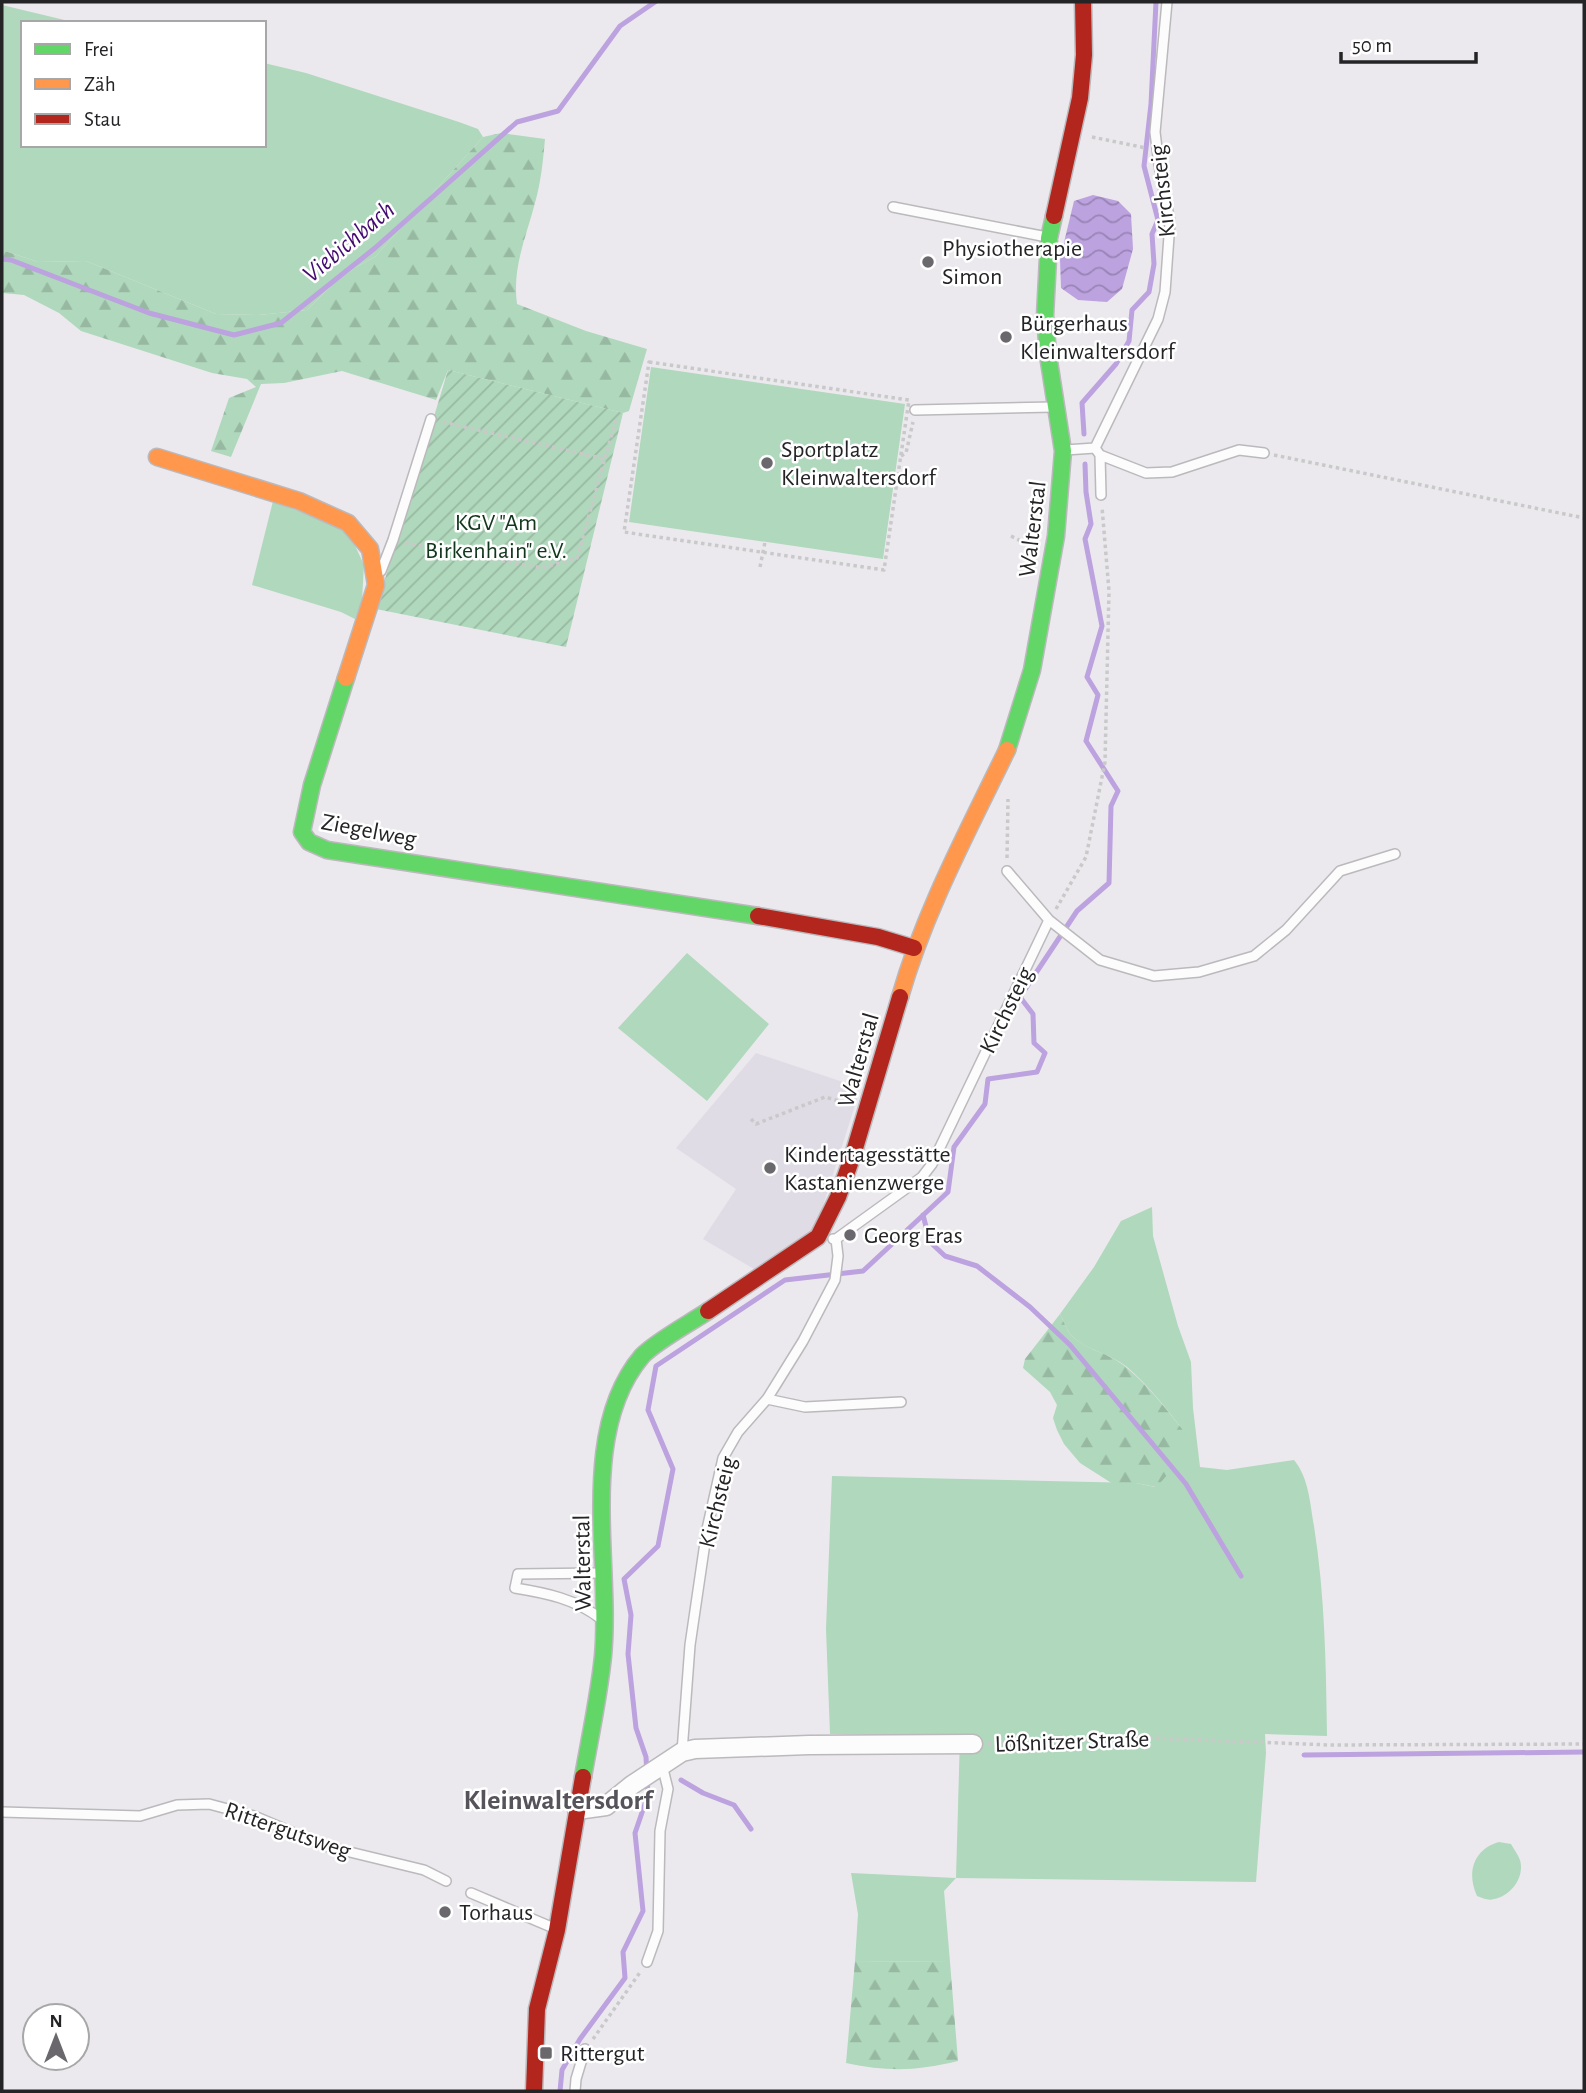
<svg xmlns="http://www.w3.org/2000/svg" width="1586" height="2093" font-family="'Alegreya Sans',sans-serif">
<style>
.built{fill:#e0dce6}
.grass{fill:#b0d8bc}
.forest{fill:url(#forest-firs)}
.garden{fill:url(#garden-furrows)}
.water{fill:url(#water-waves)}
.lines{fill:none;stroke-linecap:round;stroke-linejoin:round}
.stream{stroke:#bca2df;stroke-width:5}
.lane-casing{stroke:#bbb9bc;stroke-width:12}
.street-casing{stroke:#bbb9bc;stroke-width:21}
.fast-casing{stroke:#bbb9bc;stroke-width:19}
.slow-casing{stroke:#bbb9bc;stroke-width:19}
.jam-casing{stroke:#bbb9bc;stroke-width:19}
.path{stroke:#c9c9ca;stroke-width:3.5;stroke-dasharray:3.5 3.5;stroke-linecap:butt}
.lane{stroke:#fcfcfc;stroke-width:9}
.street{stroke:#fcfcfc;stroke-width:18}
.fast{stroke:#63d668;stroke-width:16}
.slow{stroke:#ff974d;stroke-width:16}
.jam{stroke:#b3261e;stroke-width:16}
.poi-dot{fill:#6a686c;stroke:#fff;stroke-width:2.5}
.labels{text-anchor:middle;stroke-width:5;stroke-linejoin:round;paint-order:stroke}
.street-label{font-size:24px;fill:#242326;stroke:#fff}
.poi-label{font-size:24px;fill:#242326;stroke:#fff;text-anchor:start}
.park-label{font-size:24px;fill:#12371d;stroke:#fff}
.water-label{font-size:26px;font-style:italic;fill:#440b71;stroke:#fff}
.quarter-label{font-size:28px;font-weight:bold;fill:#56545a;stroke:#fff}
</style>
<defs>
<pattern id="forest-firs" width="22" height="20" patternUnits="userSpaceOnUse" patternTransform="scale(1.75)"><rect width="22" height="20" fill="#b0d8bc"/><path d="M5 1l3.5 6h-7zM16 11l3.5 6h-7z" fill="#97b9a1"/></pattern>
<pattern id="garden-furrows" width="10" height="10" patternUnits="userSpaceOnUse" patternTransform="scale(1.75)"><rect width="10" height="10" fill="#b0d8bc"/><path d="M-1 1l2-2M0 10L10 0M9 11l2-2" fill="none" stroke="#97b9a1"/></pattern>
<pattern id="water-waves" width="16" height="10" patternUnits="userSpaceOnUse" patternTransform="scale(1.75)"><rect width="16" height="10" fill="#bca2df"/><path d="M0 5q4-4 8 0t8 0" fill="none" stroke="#9984b5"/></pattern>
</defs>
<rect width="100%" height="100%" fill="#ebe9ee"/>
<path class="built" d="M 756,1053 L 846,1083 L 858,1096 L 814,1234 L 759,1272 L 703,1239 L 736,1189 L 676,1148 Z"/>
<path class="grass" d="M 2,5 L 77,23 L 23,23 L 23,145 L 264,145 L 264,63 L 306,73 L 459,122 L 478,129 L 483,137 L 375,257 L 356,267 L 333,284 L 307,310 L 259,315 L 216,314 L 86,261 L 38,262 L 2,250 Z
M 651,367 L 905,404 L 883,559 L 629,522 Z
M 273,501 L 340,527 L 352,539 L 364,565 L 362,600 L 355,619 L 341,612 L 252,585 Z
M 687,953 L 769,1024 L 707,1101 L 618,1028 Z
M 1152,1207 L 1153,1236 L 1178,1326 L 1191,1362 L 1193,1408 L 1200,1467 L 1227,1470 L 1294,1460 C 1309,1478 1310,1504 1314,1526 C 1325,1596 1326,1665 1327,1736 L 1265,1734 L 1266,1753 L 1256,1882 L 956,1878 L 944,1891 L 950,1962 L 855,1961 L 858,1914 L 851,1873 L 956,1878 L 960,1736 L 830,1734 L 826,1629 L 832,1476 L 1136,1483 L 1155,1487 L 1183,1430 C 1166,1408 1148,1385 1127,1367 C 1110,1353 1084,1350 1070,1334 C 1066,1328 1063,1320 1060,1314 L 1094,1267 L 1121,1221 Z
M 1499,1842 L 1511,1844 C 1514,1849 1518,1855 1520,1860 C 1525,1877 1511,1896 1494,1899 C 1488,1901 1483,1898 1477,1896 C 1466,1872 1474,1849 1499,1842 Z"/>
<path class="forest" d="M 501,133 L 545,139 C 543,161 541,182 535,203 C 526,237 512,268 517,304 L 586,331 L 647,349 L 629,411 L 623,413 L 448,370 L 436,400 L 342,371 L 284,383 L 261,384 L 231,457 L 211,451 L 229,398 L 256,387 L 247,379 L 212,373 L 81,331 L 59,313 L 24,295 L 2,293 L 2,250 L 38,262 L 86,261 L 216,314 L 259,315 L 307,310 L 333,284 L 356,267 L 375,257 L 483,137 Z
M 1060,1314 C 1063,1320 1066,1328 1070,1334 C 1084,1350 1111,1353 1127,1368 C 1148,1385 1166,1409 1183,1430 C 1181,1455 1174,1470 1156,1487 L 1136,1483 L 1113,1484 L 1080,1463 L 1064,1444 L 1057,1430 L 1053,1418 L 1057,1405 L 1050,1392 L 1023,1368 L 1025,1359 Z
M 855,1961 L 950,1962 L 958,2061 C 916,2071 889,2072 846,2063 Z"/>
<path class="garden" d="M 448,370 L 623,413 L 566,647 L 376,609 Z"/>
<path class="water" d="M 1093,195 L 1118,201 L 1131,214 L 1133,249 L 1122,289 L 1107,302 L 1078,300 L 1061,288 L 1060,259 L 1074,201 Z"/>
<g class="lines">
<path class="stream" d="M 2,259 L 11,260 L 149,313 L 234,335 L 281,323 L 375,248 L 517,122 L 558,111 L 620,26 L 655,2
M 1084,434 L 1082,403 L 1116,364 L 1129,341 L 1132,310 L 1149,292 L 1154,264 L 1152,234 L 1158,220 L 1144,166 L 1151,104 L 1156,2
M 923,1215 L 930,1242 L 945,1256 L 977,1266 L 1030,1307 L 1070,1345 L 1186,1484 L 1241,1576
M 1304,1755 L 1584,1752
M 681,1780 L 703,1793 L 734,1805 L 751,1829
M 560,2091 L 562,2070 L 580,2039 L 625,1978 L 623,1952 L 643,1911 L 635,1833 L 648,1795 L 646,1757 L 636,1728 L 628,1654 L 631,1615 L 624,1579 L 658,1546 L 673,1469 L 648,1410 L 656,1366 L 785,1280 L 863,1271 L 948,1192 L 954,1147 L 985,1104 L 988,1079 L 1037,1072 L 1045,1053 L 1034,1043 L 1033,1014 L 1020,997 L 1077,911 L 1109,883 L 1111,806 L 1118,791 L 1086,741 L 1098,695 L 1087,677 L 1102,626 L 1085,539 L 1091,524 L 1086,492 L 1085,464"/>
<g class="lane-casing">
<path id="lane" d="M 893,207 L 1047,237
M 915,410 L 1054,407
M 1095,448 L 1158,319 L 1165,292 L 1170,222 L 1159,165 L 1155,132 L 1167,2
M 1065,450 L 1095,448 L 1100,455 L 1146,473 L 1172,472 L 1239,450 L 1264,453
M 1100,455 L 1101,495
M 381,571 L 393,540 L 431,419
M 1007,871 L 1049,920 L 1100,960 L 1154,976 L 1199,972 L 1254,956 L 1286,930 L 1340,871 L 1395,854
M 833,1239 L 836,1239 L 922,1177 L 932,1164 L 1049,920
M 767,1399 L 805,1407 L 901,1402
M 601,1573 L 518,1574 L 515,1588 C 546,1593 576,1599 601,1619
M 682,1752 L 690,1645 L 707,1529 L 723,1458 L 738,1432 L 767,1399 L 803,1341 L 825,1299 L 835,1280 L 838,1256 L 836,1239
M 2,1812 L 140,1816 L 177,1805 L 209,1804 L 254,1816 L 325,1846 L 424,1870 L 446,1881
M 471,1893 L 556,1929
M 647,1962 L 658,1931 L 660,1831 L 668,1789 L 662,1765
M 575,2091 L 576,2079 L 585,2049"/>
</g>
<g class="street-casing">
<path id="street" d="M 577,1810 L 606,1806 L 632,1785 L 682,1752 L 695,1749 L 809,1745 L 973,1744"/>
</g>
<g class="fast-casing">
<path id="fast" d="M 346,678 L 312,785 L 302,832 L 309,842 L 327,850 L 758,916
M 1007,750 L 1032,670 L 1056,536 L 1063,451 L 1048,355 L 1045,316 L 1049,238 L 1054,216
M 583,1777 C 590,1737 599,1696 603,1656 C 612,1564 577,1433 642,1356 C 655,1342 690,1323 708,1311"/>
</g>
<g class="slow-casing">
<path id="slow" d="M 157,457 L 299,501 L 348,523 L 370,549 L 376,585 L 346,678
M 900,997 C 925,910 968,831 1007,750"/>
</g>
<g class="jam-casing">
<path id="jam" d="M 1054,216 L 1080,98 L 1084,55 L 1083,2
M 758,916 L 878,937 L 914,948
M 708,1311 L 818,1237 L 838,1197 L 853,1155 L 900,997
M 534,2091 L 537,2009 L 557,1930 L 583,1777"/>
</g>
<path class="path" d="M 1092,137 L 1146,148
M 649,362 L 909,400 L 884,570 L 624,532 Z
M 443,422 L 605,459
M 1274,455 L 1584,518
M 901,456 L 906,453 L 913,422
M 1011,536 L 1031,546 L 1032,549
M 405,543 L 542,568 L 577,558 L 616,419
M 760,567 L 765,542
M 1007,858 L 1008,799
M 1056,909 L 1086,857 L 1105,762 L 1109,591 L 1102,507
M 751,1119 L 756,1124 L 825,1097 L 846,1103
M 988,1744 L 1044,1744 L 1124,1737 L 1330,1745 L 1584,1744
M 593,2039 L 641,1971"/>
<use href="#lane" class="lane"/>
<use href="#street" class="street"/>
<use href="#fast" class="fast"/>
<use href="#slow" class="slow"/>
<use href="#jam" class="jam"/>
</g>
<g class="poi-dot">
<circle cx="928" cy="262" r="7"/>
<circle cx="1006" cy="337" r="7"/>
<circle cx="767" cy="463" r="7"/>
<circle cx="770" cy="1168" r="7"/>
<circle cx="850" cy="1235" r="7"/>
<circle cx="445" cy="1912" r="7"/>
<rect x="539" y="2046" width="14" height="14" rx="3.5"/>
</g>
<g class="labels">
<g class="street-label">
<text transform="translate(1162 191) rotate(-96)" y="8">Kirchsteig</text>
<text transform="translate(1032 529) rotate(-83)" y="8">Walterstal</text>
<text transform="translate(369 830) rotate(11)" y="8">Ziegelweg</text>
<text transform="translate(1006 1010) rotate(-64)" y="8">Kirchsteig</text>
<text transform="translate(858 1060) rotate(-74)" y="8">Walterstal</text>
<text transform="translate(717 1502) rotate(-76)" y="8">Kirchsteig</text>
<text transform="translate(582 1563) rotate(-91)" y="8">Walterstal</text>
<text transform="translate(1072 1741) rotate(-2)" y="8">Lößnitzer Straße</text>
<text transform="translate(288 1830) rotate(19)" y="8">Rittergutsweg</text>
</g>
<g class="poi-label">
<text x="942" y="256">Physiotherapie<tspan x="942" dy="28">Simon</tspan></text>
<text x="1020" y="331">Bürgerhaus<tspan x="1020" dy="28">Kleinwaltersdorf</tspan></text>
<text x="781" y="457">Sportplatz<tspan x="781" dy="28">Kleinwaltersdorf</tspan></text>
<text x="784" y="1162">Kindertagesstätte<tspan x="784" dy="28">Kastanienzwerge</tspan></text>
<text x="864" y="1243">Georg Eras</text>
<text x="459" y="1920">Torhaus</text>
<text x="560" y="2061">Rittergut</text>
</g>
<g class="park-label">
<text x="496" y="530">KGV "Am<tspan x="496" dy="28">Birkenhain" e.V.</tspan></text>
</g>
<g class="water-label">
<text transform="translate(348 241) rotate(-40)" y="9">Viebichbach</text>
</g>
<g class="quarter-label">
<text x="558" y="1809">Kleinwaltersdorf</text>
</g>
</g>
<rect width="1586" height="2093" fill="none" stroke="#242326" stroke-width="7"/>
<rect x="21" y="21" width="245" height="126" fill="#ffffff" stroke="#a7a7a8" stroke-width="2"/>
<rect x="35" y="44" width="35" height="10" fill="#63d668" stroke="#a7a7a8" stroke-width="2"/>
<text x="84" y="56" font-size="21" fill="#242326">Frei</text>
<rect x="35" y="79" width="35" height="10" fill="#ff974d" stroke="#a7a7a8" stroke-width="2"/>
<text x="84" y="91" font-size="21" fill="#242326">Zäh</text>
<rect x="35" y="114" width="35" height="10" fill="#b3261e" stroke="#a7a7a8" stroke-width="2"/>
<text x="84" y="126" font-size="21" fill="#242326">Stau</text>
<g transform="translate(56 2037)"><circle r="33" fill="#ffffff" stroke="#a7a7a8" stroke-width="2"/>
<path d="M0-5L12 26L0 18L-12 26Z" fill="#6a686c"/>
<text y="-10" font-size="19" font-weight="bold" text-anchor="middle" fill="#242326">N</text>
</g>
<path d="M1341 52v10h135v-10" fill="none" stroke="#242326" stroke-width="3.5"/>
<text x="1352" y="52" font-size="21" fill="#242326" stroke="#ffffff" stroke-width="5" paint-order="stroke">50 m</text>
</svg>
